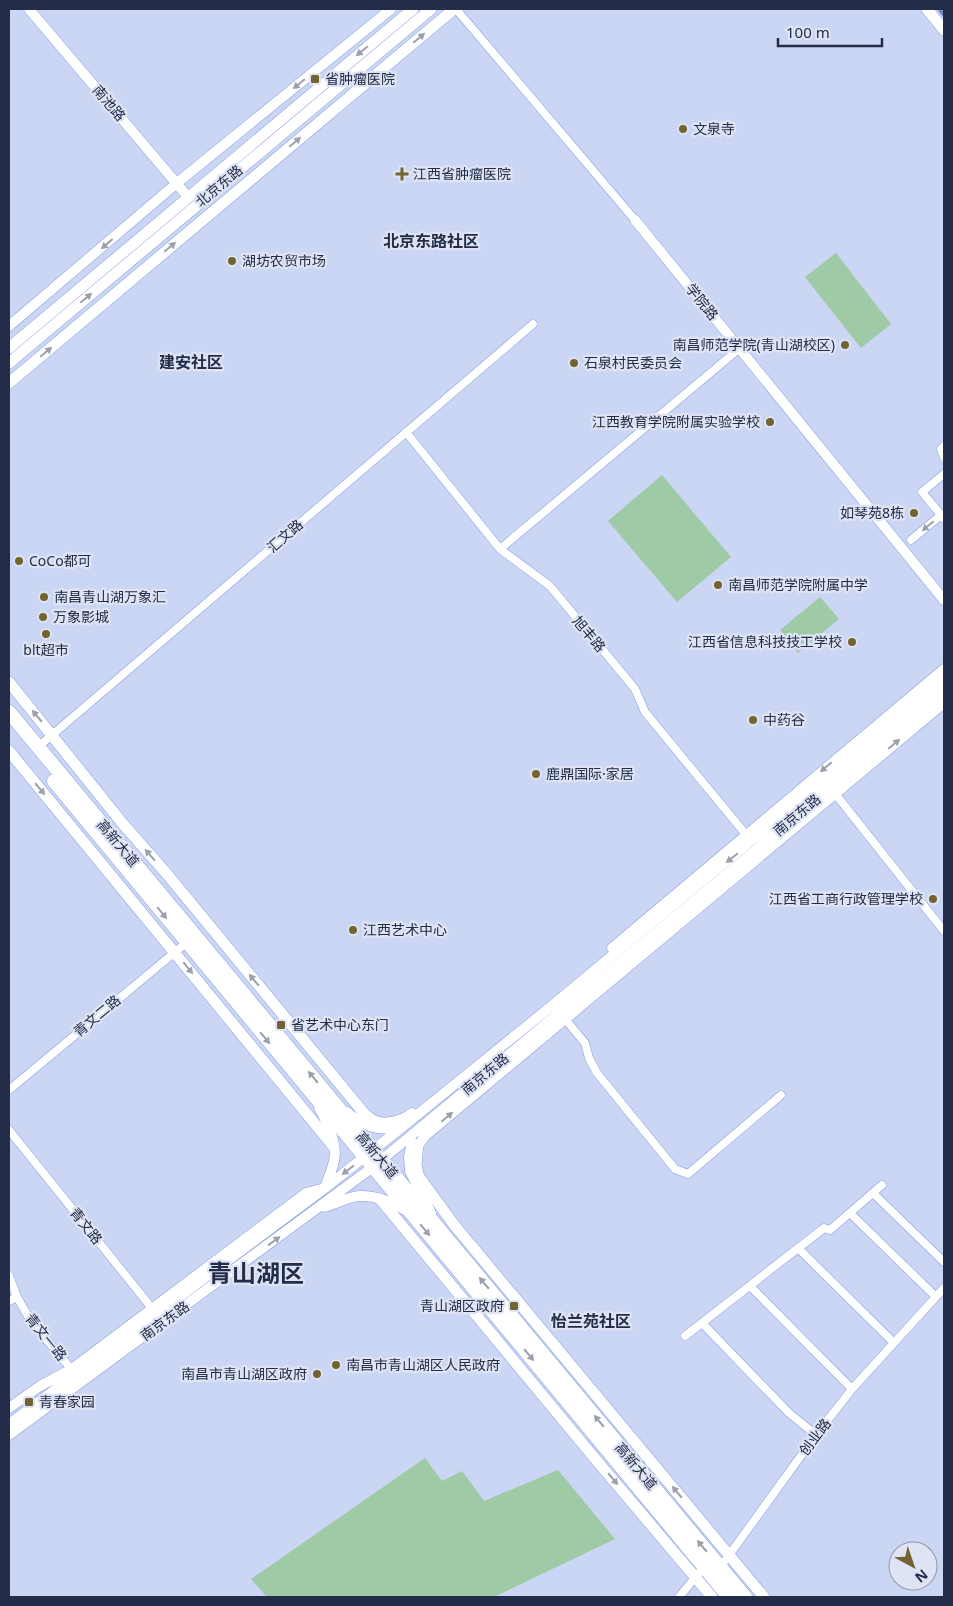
<svg xmlns="http://www.w3.org/2000/svg" width="953" height="1606" font-family="'Noto Sans','Noto Sans SC',sans-serif">
<style>
.green{fill:#9ecaa5}
.lines{fill:none;stroke-linecap:round;stroke-linejoin:round}
.canal{stroke:#758ac6;stroke-width:8}
.street-casing{stroke:#859de5;stroke-width:9}
.secondary-casing{stroke:#859de5;stroke-width:11}
.primary-casing{stroke:#859de5;stroke-width:12}
.highway-casing{stroke:#859de5;stroke-width:15}
.street{stroke:#fff;stroke-width:8}
.secondary{stroke:#fff;stroke-width:10}
.primary{stroke:#fff;stroke-width:11}
.highway{stroke:#fff;stroke-width:14}
.oneway{fill:#9ca0ad}
.poi-dot{fill:#756231;stroke:#dee4f3;stroke-width:2}
.labels{text-anchor:middle;stroke-width:4.5;stroke-linejoin:round;paint-order:stroke}
.poi-label{font-size:14px;fill:#232c49;stroke:#dee4f3;text-anchor:start}
.street-label{font-size:14px;fill:#232c49;stroke:#dee4f3}
.quarter-label{font-size:16px;font-weight:bold;fill:#232c49;stroke:#dee4f3}
.town-label{font-size:24px;font-weight:bold;fill:#232c49;stroke:#dee4f3}
</style>
<rect width="100%" height="100%" fill="#cbd6f4"/>
<path class="green" d="M 836,253 L 891,324 L 861,348 L 805,277 Z
M 662,475 L 731,557 L 677,602 L 608,521 Z
M 820,597 L 839,619 L 798,653 L 780,630 Z
M 425,1458 L 442,1481 L 462,1471 L 484,1501 L 558,1470 L 615,1539 L 494,1597 L 267,1597 L 251,1579 Z"/>
<g class="lines">
<path class="canal" d="M 942,9 L 944,12"/>
<g class="street-casing">
<path id="street" d="M 456,9 L 635,220
M 406,432 L 500,549 L 550,586 L 635,689 L 645,712 L 748,837
M 944,446 L 941,449 L 944,457
M 941,515 L 922,492 L 944,474
M 911,540 L 941,515 L 943,518
M 500,549 L 740,348
M 38,747 L 533,324
M 833,791 L 944,931
M 565,1019 L 585,1043 L 589,1058 L 597,1073 L 675,1169 L 688,1174 L 781,1095
M 9,1090 L 186,943
M 9,1130 L 155,1312
M 873,1193 L 944,1262
M 850,1213 L 936,1297
M 798,1248 L 894,1343
M 9,1276 L 17,1297
M 750,1286 L 852,1389
M 9,1301 L 17,1297 L 32,1323 L 74,1372
M 702,1323 L 789,1413 L 816,1435
M 685,1336 L 824,1228 L 830,1230 L 882,1185
M 719,1569 L 816,1435 L 852,1389 L 944,1288
M 679,1597 L 704,1567"/>
</g>
<g class="secondary-casing">
<path id="secondary" d="M 29,9 L 188,197
M 635,220 L 944,600
M 9,326 L 177,183 L 391,9
M 612,948 L 944,669
M 347,1112 C 365,1127 377,1131 400,1128
M 363,1112 C 366,1114 370,1118 373,1120 C 385,1126 402,1121 412,1113
M 412,1142 L 409,1157 L 410,1171 L 431,1213
M 417,1154 L 419,1144 L 425,1136 L 944,703
M 324,1207 C 335,1204 348,1197 359,1196 C 375,1195 392,1202 405,1210
M 9,1408 L 40,1386 L 72,1369 L 306,1193 L 325,1188 C 328,1179 332,1170 334,1161 C 338,1142 327,1124 319,1107
M 9,1424 L 325,1188 L 401,1128 L 554,1004 L 944,681
M 9,1435 L 373,1167 L 757,849 L 944,691"/>
</g>
<g class="primary-casing">
<path id="primary" d="M 927,9 L 944,30
M 9,348 L 413,9
M 9,363 L 431,9
M 9,383 L 454,9
M 9,682 L 123,824 L 167,874 L 363,1112
M 9,751 L 334,1147
M 417,1154 L 416,1165 L 419,1177 L 455,1226 L 764,1597
M 380,1199 L 597,1461 L 712,1597"/>
</g>
<g class="highway-casing">
<path id="highway" d="M 9,712 L 745,1597
M 54,781 L 729,1597"/>
</g>
<use href="#street" class="street"/>
<use href="#secondary" class="secondary"/>
<use href="#primary" class="primary"/>
<use href="#highway" class="highway"/>
</g>
<defs><path id="oneway-solid" d="M-6-.8H1V-3.2L6.5 0L1 3.2V.8H-6Z" transform="scale(1.25)"/></defs>
<g class="oneway">
<use href="#oneway-solid" transform="translate(419 38) rotate(-40)"/>
<use href="#oneway-solid" transform="translate(362 51) rotate(140)"/>
<use href="#oneway-solid" transform="translate(299 84) rotate(141)"/>
<use href="#oneway-solid" transform="translate(295 142) rotate(-40)"/>
<use href="#oneway-solid" transform="translate(107 244) rotate(139)"/>
<use href="#oneway-solid" transform="translate(170 247) rotate(-40)"/>
<use href="#oneway-solid" transform="translate(86 298) rotate(-40)"/>
<use href="#oneway-solid" transform="translate(46 352) rotate(-40)"/>
<use href="#oneway-solid" transform="translate(928 526) rotate(140)"/>
<use href="#oneway-solid" transform="translate(37 716) rotate(-130)"/>
<use href="#oneway-solid" transform="translate(894 744) rotate(-40)"/>
<use href="#oneway-solid" transform="translate(826 767) rotate(140)"/>
<use href="#oneway-solid" transform="translate(40 789) rotate(50)"/>
<use href="#oneway-solid" transform="translate(150 855) rotate(-131)"/>
<use href="#oneway-solid" transform="translate(732 858) rotate(141)"/>
<use href="#oneway-solid" transform="translate(162 913) rotate(51)"/>
<use href="#oneway-solid" transform="translate(188 968) rotate(51)"/>
<use href="#oneway-solid" transform="translate(254 980) rotate(-130)"/>
<use href="#oneway-solid" transform="translate(265 1038) rotate(50)"/>
<use href="#oneway-solid" transform="translate(313 1077) rotate(-130)"/>
<use href="#oneway-solid" transform="translate(447 1117) rotate(-40)"/>
<use href="#oneway-solid" transform="translate(348 1170) rotate(142)"/>
<use href="#oneway-solid" transform="translate(425 1230) rotate(50)"/>
<use href="#oneway-solid" transform="translate(274 1241) rotate(-36)"/>
<use href="#oneway-solid" transform="translate(484 1283) rotate(-130)"/>
<use href="#oneway-solid" transform="translate(529 1355) rotate(50)"/>
<use href="#oneway-solid" transform="translate(599 1421) rotate(-130)"/>
<use href="#oneway-solid" transform="translate(613 1479) rotate(50)"/>
<use href="#oneway-solid" transform="translate(677 1492) rotate(-130)"/>
<use href="#oneway-solid" transform="translate(702 1546) rotate(-130)"/>
</g>
<g class="poi-dot">
<rect x="310" y="74" width="10" height="10" rx="2.5"/>
<circle cx="683" cy="129" r="5"/>
<path d="M399.5 166.5h5v5h5v5h-5v5h-5v-5h-5v-5h5z"/>
<circle cx="232" cy="261" r="5"/>
<circle cx="845" cy="345" r="5"/>
<circle cx="574" cy="363" r="5"/>
<circle cx="770" cy="422" r="5"/>
<circle cx="914" cy="513" r="5"/>
<circle cx="19" cy="561" r="5"/>
<circle cx="718" cy="585" r="5"/>
<circle cx="44" cy="597" r="5"/>
<circle cx="43" cy="617" r="5"/>
<circle cx="46" cy="634" r="5"/>
<circle cx="852" cy="642" r="5"/>
<circle cx="753" cy="720" r="5"/>
<circle cx="536" cy="774" r="5"/>
<circle cx="933" cy="899" r="5"/>
<circle cx="353" cy="930" r="5"/>
<rect x="276" y="1020" width="10" height="10" rx="2.5"/>
<rect x="509" y="1301" width="10" height="10" rx="2.5"/>
<circle cx="336" cy="1365" r="5"/>
<circle cx="317" cy="1374" r="5"/>
<rect x="24" y="1397" width="10" height="10" rx="2.5"/>
</g>
<g class="labels">
<g class="poi-label">
<text x="325" y="84">省肿瘤医院</text>
<text x="693" y="134">文泉寺</text>
<text x="413" y="179">江西省肿瘤医院</text>
<text x="242" y="266">湖坊农贸市场</text>
<text x="835" y="350" text-anchor="end">南昌师范学院(青山湖校区)</text>
<text x="584" y="368">石泉村民委员会</text>
<text x="760" y="427" text-anchor="end">江西教育学院附属实验学校</text>
<text x="904" y="518" text-anchor="end">如琴苑8栋</text>
<text x="29" y="566">CoCo都可</text>
<text x="728" y="590">南昌师范学院附属中学</text>
<text x="54" y="602">南昌青山湖万象汇</text>
<text x="53" y="622">万象影城</text>
<text x="842" y="647" text-anchor="end">江西省信息科技技工学校</text>
<text x="46" y="655" text-anchor="middle">blt超市</text>
<text x="763" y="725">中药谷</text>
<text x="546" y="779">鹿鼎国际·家居</text>
<text x="923" y="904" text-anchor="end">江西省工商行政管理学校</text>
<text x="363" y="935">江西艺术中心</text>
<text x="291" y="1030">省艺术中心东门</text>
<text x="504" y="1311" text-anchor="end">青山湖区政府</text>
<text x="346" y="1370">南昌市青山湖区人民政府</text>
<text x="307" y="1379" text-anchor="end">南昌市青山湖区政府</text>
<text x="39" y="1407">青春家园</text>
</g>
<g class="street-label">
<text transform="translate(109 103) rotate(50)" y="5">南池路</text>
<text transform="translate(219 186) rotate(-40)" y="5">北京东路</text>
<text transform="translate(702 302) rotate(51)" y="5">学院路</text>
<text transform="translate(285 536) rotate(-41)" y="5">汇文路</text>
<text transform="translate(589 634) rotate(50)" y="5">旭丰路</text>
<text transform="translate(797 815) rotate(-40)" y="5">南京东路</text>
<text transform="translate(118 843) rotate(50)" y="5">高新大道</text>
<text transform="translate(97 1016) rotate(-40)" y="5">青文二路</text>
<text transform="translate(485 1074) rotate(-40)" y="5">南京东路</text>
<text transform="translate(377 1155) rotate(50)" y="5">高新大道</text>
<text transform="translate(86 1226) rotate(51)" y="5">青文路</text>
<text transform="translate(165 1321) rotate(-36)" y="5">南京东路</text>
<text transform="translate(46 1337) rotate(51)" y="5">青文一路</text>
<text transform="translate(815 1437) rotate(-53)" y="5">创业路</text>
<text transform="translate(636 1466) rotate(50)" y="5">高新大道</text>
</g>
<g class="quarter-label">
<text x="431" y="247">北京东路社区</text>
<text x="191" y="368">建安社区</text>
<text x="591" y="1327">怡兰苑社区</text>
</g>
<g class="town-label">
<text x="256" y="1282">青山湖区</text>
</g>
</g>
<rect width="953" height="1606" fill="none" stroke="#232c49" stroke-width="20"/>
<g transform="translate(913 1566) rotate(140)"><circle r="24" fill="#dee4f3" stroke="#939aaf"/>
<path d="M0-4L9 19L0 12L-9 19Z" fill="#756231"/>
<text y="-8" font-size="14" font-weight="bold" text-anchor="middle" fill="#232c49">N</text>
</g>
<path d="M778 38v8h104v-8" fill="none" stroke="#232c49" stroke-width="2.5"/>
<text x="786" y="38" font-size="15" fill="#232c49" stroke="#dee4f3" stroke-width="4" paint-order="stroke">100 m</text>
</svg>
